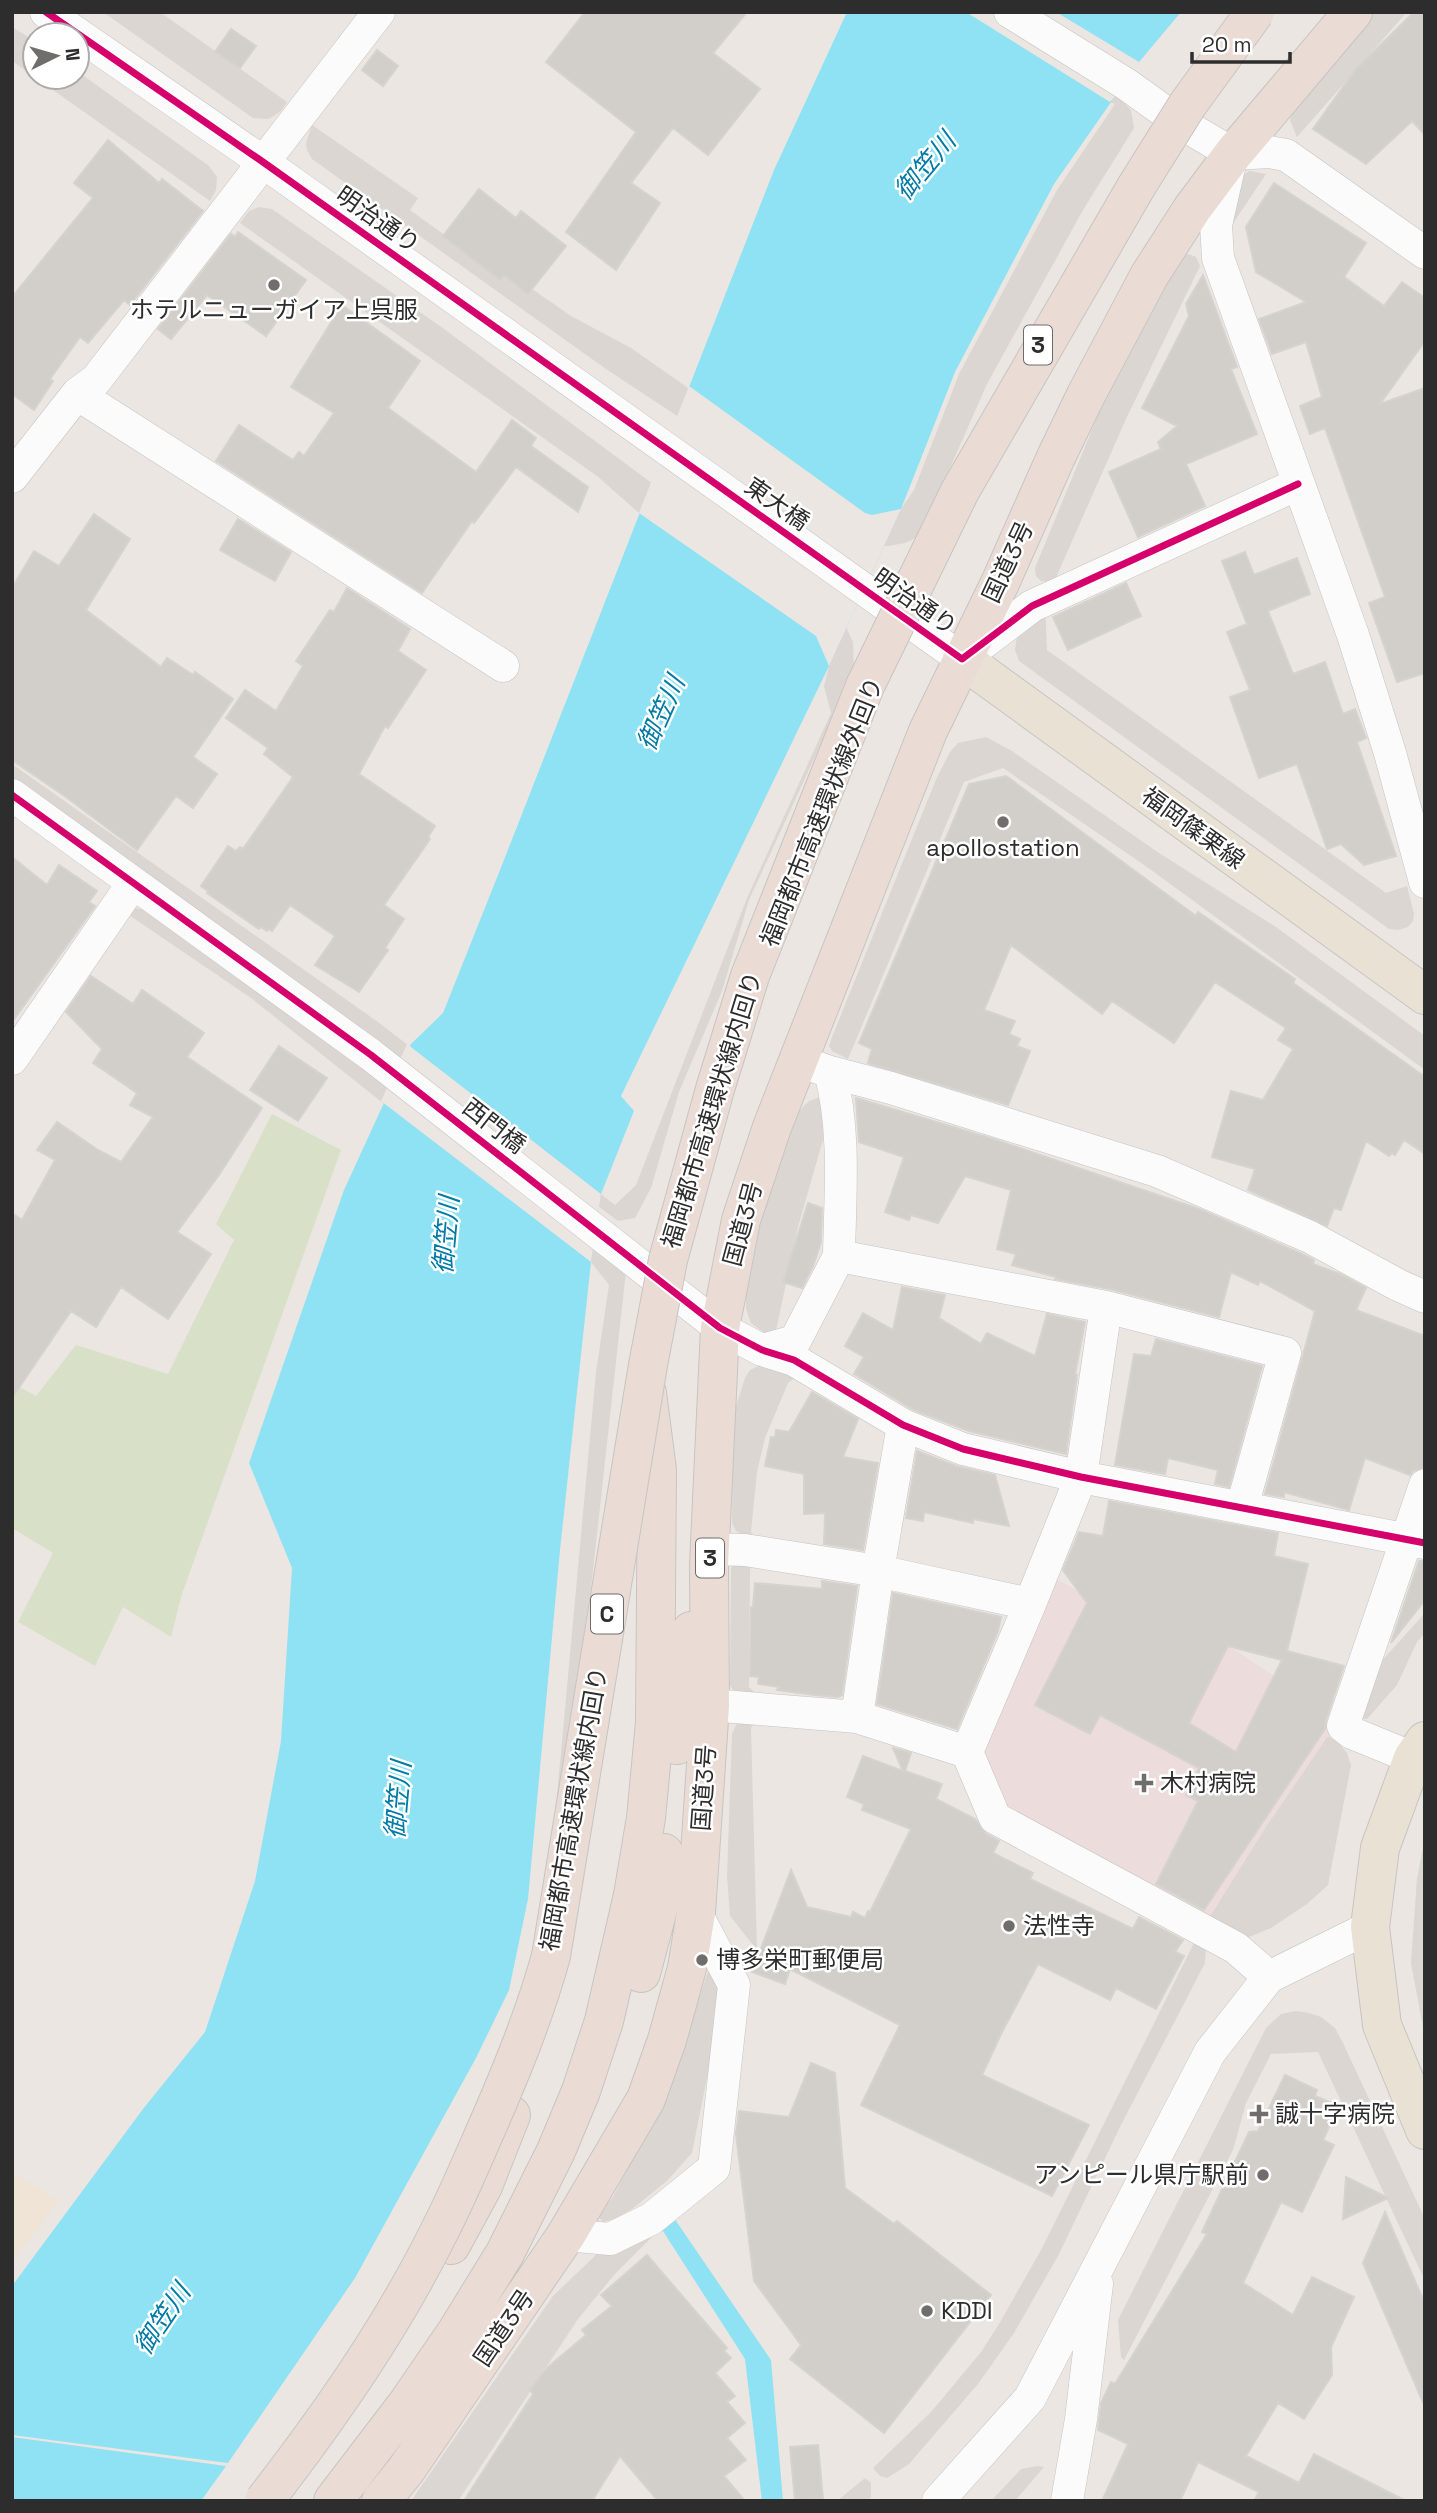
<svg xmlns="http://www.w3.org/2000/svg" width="1437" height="2513" font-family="'Space Grotesk','Noto Sans JP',sans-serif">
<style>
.education{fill:#efe4d6}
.medical{fill:#eddcdc}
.cemetery{fill:#d9e0c8}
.plaza{fill:#dbd6d2}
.water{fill:#8fe2f3}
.pier{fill:#ebe6e2}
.building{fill:#d2cfcb;stroke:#d6d2ce;stroke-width:2;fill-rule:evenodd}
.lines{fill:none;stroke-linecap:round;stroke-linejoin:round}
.minor-casing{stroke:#c4c3c3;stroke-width:33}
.major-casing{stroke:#c6c4c3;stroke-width:40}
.highway-casing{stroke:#c6c4c3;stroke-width:40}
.minor{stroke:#fcfbfb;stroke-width:32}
.major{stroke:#e9e2d4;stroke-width:38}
.highway{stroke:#eadcd4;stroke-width:38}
.highway-bridge-casing{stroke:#c6c4c3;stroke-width:40;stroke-linecap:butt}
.highway-bridge{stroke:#eadcd4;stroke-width:38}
.cycleway-casing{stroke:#fff;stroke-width:11}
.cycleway{stroke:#d6006c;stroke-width:7}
.poi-dot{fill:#706e6c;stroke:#fff;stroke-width:2.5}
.labels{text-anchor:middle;stroke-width:5;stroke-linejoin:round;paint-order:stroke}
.shield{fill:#fff;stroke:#6c6c6c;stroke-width:2}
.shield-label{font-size:23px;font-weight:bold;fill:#2d2d2d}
.street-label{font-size:24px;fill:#2d2d2d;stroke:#fff}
.poi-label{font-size:24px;fill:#2d2d2d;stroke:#fff;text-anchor:start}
.water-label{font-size:26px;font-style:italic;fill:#017aa5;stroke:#fff}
</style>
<rect width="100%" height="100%" fill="#ebe6e2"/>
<path class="education" d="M 12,2172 L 59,2201 L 12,2261 Z"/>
<path class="medical" d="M 1054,1578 L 1107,1606 L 1193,1622 L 1340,1720 L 1205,1925 L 1003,1815 L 978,1750 Z"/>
<path class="cemetery" d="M 272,1114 L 341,1150 L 182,1594 L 171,1637 L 123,1607 L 95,1666 L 18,1622 L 53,1553 L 12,1528 L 12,1383 L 36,1396 L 76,1345 L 168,1374 L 234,1240 L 216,1224 Z"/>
<path class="plaza" d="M 103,12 L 160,12 L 287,102 L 281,111 L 269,119 L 253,118 Z
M 1372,12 L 1407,12 L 1297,137 L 1290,120 L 1296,103 Z
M 12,27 L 35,41 L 35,77 L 77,77 L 77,71 L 209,166 L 217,177 L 216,190 L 210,201 L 12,61 Z
M 1116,95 L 1131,110 L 1134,128 L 1083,210 L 987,384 L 920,536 L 905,543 L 888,546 L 874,546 L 606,369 L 312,159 L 307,150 L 306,143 L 312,125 L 418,198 L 410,210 L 467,251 L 471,246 L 571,316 L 631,348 L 691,390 L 901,509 L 914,490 L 959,374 L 1057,190 L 1115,104 L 1110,102 Z
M 1249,171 L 1266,174 L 1232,225 L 1242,176 Z
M 259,207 L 272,209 L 440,326 L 846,627 L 853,642 L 854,672 L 749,900 L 722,991 L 679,1092 L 651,1188 L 635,1218 L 618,1221 L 373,1039 L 12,778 L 12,764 L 378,1022 L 615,1205 L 636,1185 L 747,898 L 831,713 L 824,686 L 829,666 L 639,513 L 597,476 L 240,223 L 249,211 Z
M 1183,252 L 1196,257 L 1200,266 L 1126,419 L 1054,582 L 1041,581 L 1036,576 L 1035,568 L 1103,403 Z
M 1045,606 L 1047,650 L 1386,893 L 1407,886 L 1414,914 L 1413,921 L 1408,927 L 1398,930 L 1389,929 L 1019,661 L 1015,650 L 1017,636 Z
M 986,737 L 1012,751 L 1159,853 L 1276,927 L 1425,1036 L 1425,1070 L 1147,867 L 1003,768 L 964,782 L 848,1059 L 832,1051 L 829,1046 L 832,1037 L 937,777 L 950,752 L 958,743 Z
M 132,908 L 143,909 L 262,991 L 626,1271 L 592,1580 L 553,1839 L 596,1372 L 609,1285 L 591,1262 L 423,1135 L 251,998 L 126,913 Z
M 820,1097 L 830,1115 L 798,1227 L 774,1340 L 751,1323 L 746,1309 L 746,1298 L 760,1225 L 777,1169 L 799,1111 L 809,1101 Z
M 761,1365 L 797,1376 L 788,1383 L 765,1438 L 757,1472 L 751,1532 L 756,1541 L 736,1531 L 732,1523 L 733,1416 L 745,1378 L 750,1370 Z
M 760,1560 L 750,1567 L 749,1687 L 762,1699 L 732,1689 L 730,1685 L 731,1568 L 735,1562 Z
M 1425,1613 L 1425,1633 L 1417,1642 L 1397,1685 L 1367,1719 L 1361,1719 L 1377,1666 Z
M 761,1716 L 751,1728 L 757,1950 L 730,1916 L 727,1876 L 732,1734 L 738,1721 Z
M 1328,1736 L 1338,1742 L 1347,1753 L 1351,1765 L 1328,1885 L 1307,1904 L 1271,1928 L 1249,1937 L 1233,1933 L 1208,1920 L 1264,1830 Z
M 1425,1838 L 1425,2038 L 1411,1963 L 1417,1878 Z
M 1197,1937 L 1206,1946 L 1205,1963 L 1121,2125 L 1058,2256 L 1014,2333 L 978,2384 L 909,2464 L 887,2478 L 880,2476 L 873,2468 L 931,2412 L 981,2352 L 999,2324 L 1041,2250 Z
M 709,1969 L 717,1969 L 722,2002 L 692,2153 L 667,2181 L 632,2209 L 615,2219 L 603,2222 L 599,2217 L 600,2213 L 613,2197 L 663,2100 Z
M 1296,2011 L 1309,2013 L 1321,2017 L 1335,2028 L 1343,2043 L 1425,2219 L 1425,2281 L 1318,2052 L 1271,2054 L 1246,2103 L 1233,2150 L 1124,2360 L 1121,2357 L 1118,2320 L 1266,2028 L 1281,2014 Z
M 657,2232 L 614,2275 L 578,2319 L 458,2501 L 411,2501 L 553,2296 L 600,2251 Z
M 1037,2466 L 1044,2467 L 1015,2501 L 991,2501 L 1021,2469 Z
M 865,2478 L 871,2483 L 871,2497 L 866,2501 L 837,2501 Z"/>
<path class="water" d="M 847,12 L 1181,12 L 1139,62 L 1054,184 L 955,372 L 901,509 L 829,666 L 621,1096 L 634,1111 L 601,1194 L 591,1262 L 560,1550 L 528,1899 L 509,1990 L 476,2058 L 355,2278 L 228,2463 L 12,2435 L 12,2286 L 143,2109 L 205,2032 L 255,1881 L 281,1741 L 292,1568 L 249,1463 L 344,1190 L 411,1044 L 443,1013 L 502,865 L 774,170 Z
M 674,2218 L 771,2360 L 783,2501 L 762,2501 L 745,2359 L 661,2228 Z
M 12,2437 L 226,2466 L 201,2501 L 12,2501 Z"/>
<path class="pier" d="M 966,12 L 1056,12 L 1139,62 L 1126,84 L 1110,102 Z
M 689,386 L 865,513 L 872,515 L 901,509 L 829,666 L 816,636 L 639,513 Z
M 407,1044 L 601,1194 L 591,1262 L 381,1101 Z"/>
<path class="building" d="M 585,12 L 747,12 L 713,53 L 760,89 L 708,155 L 673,128 L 631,183 L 660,203 L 616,270 L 566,232 L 636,132 L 546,62 Z
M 1414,12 L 1425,12 L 1425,135 L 1412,121 L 1366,164 L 1313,129 L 1356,69 Z
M 231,29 L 256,46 L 240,68 L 215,52 Z
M 377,50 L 398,66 L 383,86 L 362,70 Z
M 108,140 L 159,183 L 162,179 L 203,211 L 130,305 L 124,300 L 88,343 L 80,337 L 50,379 L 53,381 L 34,410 L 12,394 L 12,297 L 93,198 L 74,183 Z
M 1274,183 L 1366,243 L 1344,277 L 1384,306 L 1402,282 L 1425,298 L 1425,341 L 1380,404 L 1425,388 L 1425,673 L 1397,682 L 1369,603 L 1385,597 L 1325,428 L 1310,434 L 1300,406 L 1322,397 L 1306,342 L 1272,354 L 1259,319 L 1306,302 L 1256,272 L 1246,227 Z
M 479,189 L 516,218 L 521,211 L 566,246 L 528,294 L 504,275 L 500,280 L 443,236 Z
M 238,232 L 306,280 L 266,336 L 207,295 L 171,339 L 158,329 L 231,234 L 235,237 Z
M 1203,275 L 1237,367 L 1231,369 L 1257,434 L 1186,464 L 1205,506 L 1138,537 L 1109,472 L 1161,449 L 1158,442 L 1177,426 L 1142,408 L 1189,316 L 1186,304 Z
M 342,305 L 420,361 L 388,408 L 476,472 L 512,420 L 536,438 L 531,446 L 588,487 L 578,512 L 516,467 L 474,523 L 472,521 L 422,593 L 216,461 L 239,425 L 293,460 L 299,452 L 304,456 L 334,413 L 291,387 Z
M 94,514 L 130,539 L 86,610 L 161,667 L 167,658 L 193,675 L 195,672 L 233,699 L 193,757 L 217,774 L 193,808 L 176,796 L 137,850 L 66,797 L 12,760 L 12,588 L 34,551 L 59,566 Z
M 238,519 L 291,552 L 275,581 L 220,550 Z
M 1245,552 L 1254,575 L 1297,558 L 1310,594 L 1268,611 L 1293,674 L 1325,662 L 1343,714 L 1355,709 L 1366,738 L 1357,742 L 1396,856 L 1364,865 L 1341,844 L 1327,849 L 1297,764 L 1259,778 L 1230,697 L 1250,690 L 1227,632 L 1247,624 L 1222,561 Z
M 1126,583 L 1141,616 L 1068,650 L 1053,617 Z
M 347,588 L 410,629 L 398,651 L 426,670 L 388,728 L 385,726 L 359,774 L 435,826 L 428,837 L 430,839 L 384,905 L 404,919 L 385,948 L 388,950 L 359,992 L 315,965 L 335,936 L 290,905 L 272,931 L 269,929 L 267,931 L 261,927 L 259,929 L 207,893 L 208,891 L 201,886 L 228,846 L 236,851 L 240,847 L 243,849 L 293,777 L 264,754 L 268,748 L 226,718 L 245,690 L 276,711 L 303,666 L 296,661 L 330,610 L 334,612 Z
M 1006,776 L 1196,916 L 1198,912 L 1295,979 L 1293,983 L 1425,1077 L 1425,1154 L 1404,1140 L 1395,1155 L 1392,1153 L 1389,1156 L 1366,1141 L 1341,1210 L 1334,1208 L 1327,1226 L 1248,1190 L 1255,1169 L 1212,1157 L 1231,1091 L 1263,1100 L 1293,1049 L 1278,1040 L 1286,1028 L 1215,982 L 1174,1043 L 1112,1001 L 1102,1014 L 1011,945 L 984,1010 L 1015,1021 L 1009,1034 L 1020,1039 L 1017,1046 L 1030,1051 L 1008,1105 L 868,1063 L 872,1049 L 859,1043 L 969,784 Z
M 12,857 L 47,885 L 59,865 L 97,891 L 89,902 L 95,906 L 12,1022 Z
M 91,976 L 133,1004 L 142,990 L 204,1033 L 187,1057 L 262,1108 L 219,1175 L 177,1232 L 211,1254 L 168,1319 L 121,1287 L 96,1327 L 71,1311 L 12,1398 L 12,1213 L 22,1220 L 55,1160 L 37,1150 L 57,1122 L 98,1150 L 121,1162 L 153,1117 L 130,1105 L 137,1093 L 93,1063 L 102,1049 L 66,1012 Z
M 279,1046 L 327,1078 L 298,1121 L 250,1090 Z
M 856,1098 L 993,1139 L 1199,1209 L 1302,1254 L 1314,1260 L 1313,1264 L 1340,1274 L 1366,1288 L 1356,1310 L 1425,1336 L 1425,1467 L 1413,1471 L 1410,1475 L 1365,1458 L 1349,1510 L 1284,1492 L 1284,1497 L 1265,1494 L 1315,1311 L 1260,1281 L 1258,1285 L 1231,1272 L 1219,1317 L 1110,1289 L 1055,1279 L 1056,1277 L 1012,1265 L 1016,1254 L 997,1249 L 1011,1190 L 965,1176 L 938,1223 L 911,1215 L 909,1220 L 885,1212 L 904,1157 L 859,1142 Z
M 808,1203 L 822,1208 L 821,1242 L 813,1266 L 802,1288 L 783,1282 Z
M 902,1287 L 945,1295 L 939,1318 L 981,1344 L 987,1333 L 1035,1356 L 1047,1314 L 1085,1322 L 1075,1374 L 1077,1375 L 1066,1454 L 969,1431 L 914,1410 L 854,1374 L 864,1357 L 845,1346 L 863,1313 L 893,1330 Z
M 1156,1339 L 1262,1366 L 1229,1487 L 1215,1484 L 1218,1470 L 1168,1458 L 1165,1474 L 1115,1465 L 1134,1354 L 1151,1356 Z
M 812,1392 L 858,1419 L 843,1457 L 878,1463 L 863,1550 L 824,1544 L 825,1513 L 804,1514 L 804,1474 L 765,1466 L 771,1437 L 775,1438 L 776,1430 L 789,1432 Z
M 917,1451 L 956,1466 L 995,1475 L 1009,1526 L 973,1519 L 973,1523 L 924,1512 L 923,1521 L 906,1518 Z
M 1109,1501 L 1278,1533 L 1274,1556 L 1308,1564 L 1287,1651 L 1344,1666 L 1326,1720 L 1325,1729 L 1204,1910 L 1156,1884 L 1198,1801 L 1186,1795 L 1199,1768 L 1100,1715 L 1090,1734 L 1035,1705 L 1087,1603 L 1063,1570 L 1079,1532 L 1103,1536 ZM 1228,1646 L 1282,1660 L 1236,1752 L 1189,1723 Z
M 1419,1561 L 1425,1561 L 1425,1600 L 1391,1643 Z
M 822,1581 L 857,1586 L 842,1695 L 838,1697 L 815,1695 L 777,1690 L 779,1687 L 758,1684 L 759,1677 L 750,1676 L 751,1607 L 753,1607 L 755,1583 L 822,1589 Z
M 893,1593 L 1001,1617 L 998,1631 L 957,1729 L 877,1704 Z
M 893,1748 L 911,1753 L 905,1771 L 942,1784 L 936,1799 L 975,1819 L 986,1834 L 999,1841 L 993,1853 L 1033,1873 L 1030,1879 L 1133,1929 L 1139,1917 L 1183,1940 L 1175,1952 L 1184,1956 L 1156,2009 L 1116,1988 L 1110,2000 L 1038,1964 L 1002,2032 L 982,2075 L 1089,2125 L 1052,2196 L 861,2105 L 900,2025 L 790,1969 L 785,1984 L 752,1972 L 791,1870 L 807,1907 L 851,1917 L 853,1912 L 865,1918 L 868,1911 L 870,1912 L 911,1829 L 862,1810 L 864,1804 L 847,1797 L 863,1756 L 903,1771 Z
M 811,2063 L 835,2073 L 845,2188 L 894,2224 L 897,2221 L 991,2295 L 884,2433 L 790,2359 L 801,2345 L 754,2281 L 736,2134 L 739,2111 L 789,2117 Z
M 1285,2075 L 1317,2090 L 1315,2096 L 1339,2106 L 1323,2140 L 1334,2145 L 1302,2212 L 1281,2202 L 1243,2283 L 1293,2315 L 1312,2277 L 1354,2297 L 1331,2347 L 1332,2375 L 1304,2419 L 1278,2403 L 1246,2456 L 1299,2483 L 1314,2454 L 1406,2501 L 1254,2501 L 1259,2492 L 1198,2462 L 1180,2501 L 1102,2501 L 1128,2444 L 1098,2430 L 1101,2403 L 1111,2382 L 1115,2384 L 1207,2234 L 1202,2232 L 1249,2132 L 1258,2131 Z
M 1346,2177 L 1388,2198 L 1343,2219 Z
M 1385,2212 L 1425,2304 L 1425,2407 L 1363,2263 Z
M 647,2255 L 727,2348 L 724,2351 L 731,2358 L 715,2373 L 735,2396 L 727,2402 L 745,2423 L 727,2438 L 746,2460 L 724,2476 L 745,2501 L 658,2501 L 620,2456 L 592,2501 L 464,2501 L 533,2394 L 530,2390 L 547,2368 L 586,2335 L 582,2330 L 612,2306 L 601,2295 Z
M 818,2445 L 823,2499 L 795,2501 L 790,2447 Z"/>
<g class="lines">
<g class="minor-casing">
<path id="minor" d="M 46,12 L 263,162 L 962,659 L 1032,606 L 1298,484
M 1010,12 L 1126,84 L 1179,122 L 1233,154 L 1269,152 L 1286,155 L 1425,253
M 1231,159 L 1216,225 L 1218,258 L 1353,635 L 1390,753 L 1425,882
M 77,394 L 503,666
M 12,477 L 77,394 L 96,380 L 379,12
M 12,795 L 371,1055 L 720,1328 L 762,1350 L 794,1360 L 903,1425 L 963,1449 L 1081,1477 L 1425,1543
M 12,1059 L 133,883
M 799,1061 L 830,1072 C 846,1131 840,1195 839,1256 L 1106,1307 L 1285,1353 L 1242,1507
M 830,1072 L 891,1088 L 1157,1171 L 1310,1237 L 1398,1285 L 1425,1297
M 1106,1307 L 1081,1477 L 1030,1604 L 967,1752 L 995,1818 L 1236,1948 L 1269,1977
M 762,1350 L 795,1341 L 839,1256
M 711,1549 L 745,1550 L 878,1571 L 1030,1604
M 710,1705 L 857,1717 L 967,1752
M 857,1717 L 878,1571 L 903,1425
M 1413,1758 L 1352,1733 L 1343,1726 L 1425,1485
M 566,2235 L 610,2239 L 651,2219 L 714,2168 L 734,1985 L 696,1913
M 938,2501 L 1030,2398 L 1210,2052 L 1269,1977 L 1370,1927
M 1067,2501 L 1081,2419 L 1097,2284"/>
</g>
<g class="major-casing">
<path id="major" d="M 962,659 L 1425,995
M 1425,1741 L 1413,1758 L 1380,1848 L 1370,1927 L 1382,2025 L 1425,2130"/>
</g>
<g class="highway-casing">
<path id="highway" d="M 677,1745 L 685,1650 L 691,1631
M 641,1973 L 658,1909 L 664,1853
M 451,2245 L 483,2186 L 511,2115
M 333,2501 L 407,2404 L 457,2331 L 505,2253 L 556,2151 L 581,2091 L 604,2021 L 633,1895 L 646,1818 L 655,1722 L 657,1470 L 647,1393
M 381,2501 L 406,2470 L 566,2235 L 646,2099 L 667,2040 L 687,1968 L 696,1913 L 710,1705 L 709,1565 L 720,1328 L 741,1220 L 772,1127 L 928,731 L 1000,583 L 1056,457 L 1086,395 L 1149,276 L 1192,209 L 1233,154 L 1353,12"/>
</g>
<use href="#minor" class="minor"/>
<use href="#major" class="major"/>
<use href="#highway" class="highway"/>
<g class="highway-bridge-casing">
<path id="highway-bridge" d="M 264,2501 C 330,2416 392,2327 440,2230 C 456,2199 470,2166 484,2134 C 510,2075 534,2017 551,1956 L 648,1365 L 668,1260 L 715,1089 L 750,976 L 865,686 L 960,491 L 1136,187 L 1188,104 L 1255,12"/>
</g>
<use href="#highway-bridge" class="highway-bridge"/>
<g class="cycleway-casing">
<path id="cycleway" d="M 46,12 L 263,162 L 962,659 L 1032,606 L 1298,484
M 12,795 L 371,1055 L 720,1328 L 762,1350 L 794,1360 L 903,1425 L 963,1449 L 1081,1477 L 1425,1543"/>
</g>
<use href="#cycleway" class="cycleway"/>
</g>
<g class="poi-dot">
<circle cx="274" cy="285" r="7"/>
<circle cx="1003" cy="822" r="7"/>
<path d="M1140.5 1772.5h7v7h7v7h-7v7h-7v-7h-7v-7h7z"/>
<circle cx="1009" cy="1926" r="7"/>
<circle cx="702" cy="1960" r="7"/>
<path d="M1255.5 2103.5h7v7h7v7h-7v7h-7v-7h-7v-7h7z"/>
<circle cx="1263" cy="2175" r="7"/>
<circle cx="927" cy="2311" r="7"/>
</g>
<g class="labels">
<g class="shield">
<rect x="1024" y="325.5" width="28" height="39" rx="5"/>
<rect x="696" y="1538.5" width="28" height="39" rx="5"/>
<rect x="591" y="1594.5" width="32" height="39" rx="5"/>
</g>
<g class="shield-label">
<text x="1038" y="353">3</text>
<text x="710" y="1566">3</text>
<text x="607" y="1622">C</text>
</g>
<g class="street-label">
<text transform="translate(378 220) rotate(35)" y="8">明治通り</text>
<text transform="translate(777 504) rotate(35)" y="8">東大橋</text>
<text transform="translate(1008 562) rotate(-65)" y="8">国道3号</text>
<text transform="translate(915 602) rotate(35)" y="8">明治通り</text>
<text transform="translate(822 812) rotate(-68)" y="8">福岡都市高速環状線外回り</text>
<text transform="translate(1193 828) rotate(36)" y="8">福岡篠栗線</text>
<text transform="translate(712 1110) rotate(-73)" y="8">福岡都市高速環状線内回り</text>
<text transform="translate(494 1126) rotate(38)" y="8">西門橋</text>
<text transform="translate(743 1224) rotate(-75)" y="8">国道3号</text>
<text transform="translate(704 1788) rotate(-86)" y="8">国道3号</text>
<text transform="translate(574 1809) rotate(-80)" y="8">福岡都市高速環状線内回り</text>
<text transform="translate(504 2328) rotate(-56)" y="8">国道3号</text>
</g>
<g class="poi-label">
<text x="274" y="318" text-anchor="middle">ホテルニューガイア上呉服</text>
<text x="1003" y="856" text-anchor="middle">apollostation</text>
<text x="1160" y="1791">木村病院</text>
<text x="1023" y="1934">法性寺</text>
<text x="716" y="1968">博多栄町郵便局</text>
<text x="1275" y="2122">誠十字病院</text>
<text x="1249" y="2183" text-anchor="end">アンピール県庁駅前</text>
<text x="941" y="2319">KDDI</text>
</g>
<g class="water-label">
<text transform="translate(925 166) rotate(-50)" y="9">御笠川</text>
<text transform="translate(661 713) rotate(-66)" y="9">御笠川</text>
<text transform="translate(446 1235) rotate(-85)" y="9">御笠川</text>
<text transform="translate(398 1800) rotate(-85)" y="9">御笠川</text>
<text transform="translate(162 2319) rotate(-56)" y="9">御笠川</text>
</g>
</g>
<rect width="1437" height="2513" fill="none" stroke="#2d2d2d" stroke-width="28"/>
<g transform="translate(56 56) rotate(85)"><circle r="33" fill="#ffffff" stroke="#ababab" stroke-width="2"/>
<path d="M0-5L12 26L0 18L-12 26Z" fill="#706e6c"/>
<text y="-10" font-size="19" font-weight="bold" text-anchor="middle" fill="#2d2d2d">N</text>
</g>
<path d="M1192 52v10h98v-10" fill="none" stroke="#2d2d2d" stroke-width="3.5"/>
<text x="1202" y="52" font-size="21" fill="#2d2d2d" stroke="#ffffff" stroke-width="5" paint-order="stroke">20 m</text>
</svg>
